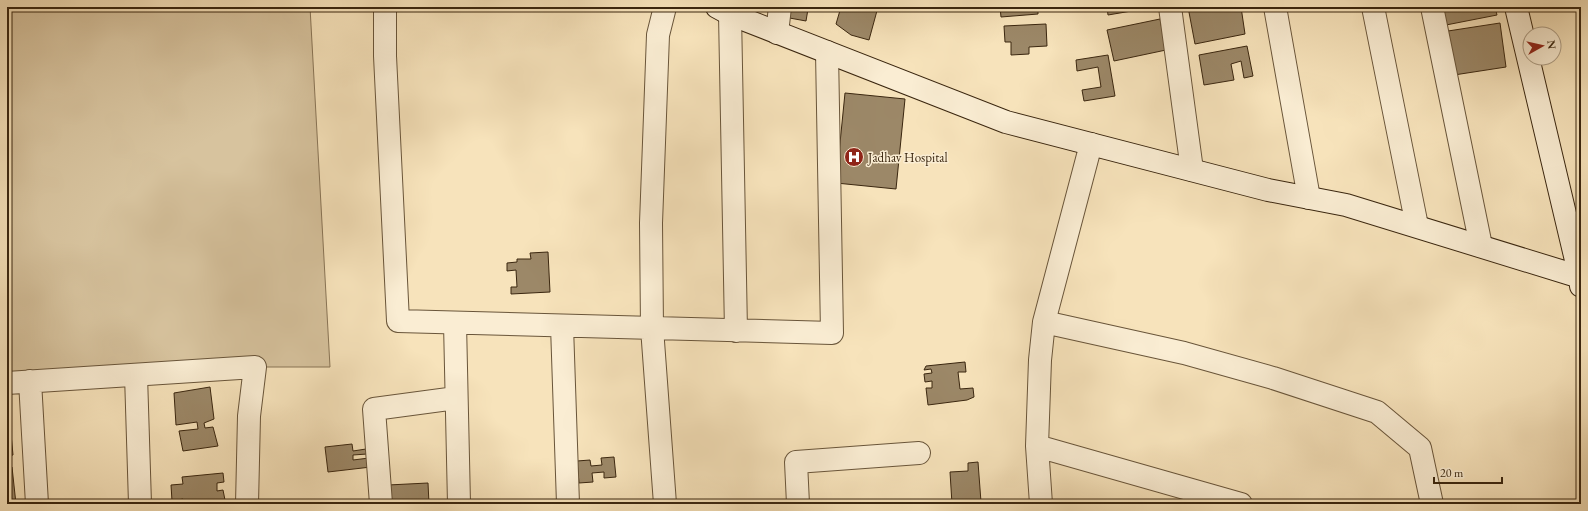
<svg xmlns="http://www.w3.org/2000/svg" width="1588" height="511" font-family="'EB Garamond',serif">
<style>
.green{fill:#d7c39e;stroke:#887456}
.building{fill:#9c8868;stroke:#3a260f}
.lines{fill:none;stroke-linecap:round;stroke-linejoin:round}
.street-casing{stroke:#69553a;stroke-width:24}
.secondary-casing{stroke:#3a260f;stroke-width:24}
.street{stroke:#faedd3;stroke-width:22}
.secondary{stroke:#faedd3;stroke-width:22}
.labels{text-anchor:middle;stroke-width:3;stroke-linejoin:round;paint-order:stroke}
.poi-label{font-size:13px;fill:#3a260f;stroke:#faedd3;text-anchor:start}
</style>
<rect width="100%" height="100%" fill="#f7e3bb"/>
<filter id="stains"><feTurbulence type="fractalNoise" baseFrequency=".005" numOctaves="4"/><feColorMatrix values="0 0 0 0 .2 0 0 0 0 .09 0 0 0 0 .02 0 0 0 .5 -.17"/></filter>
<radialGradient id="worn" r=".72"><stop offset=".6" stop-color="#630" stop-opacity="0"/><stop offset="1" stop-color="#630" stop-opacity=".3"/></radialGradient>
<path class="green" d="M 7,7 L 310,7 L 330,367 L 255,367 L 7,383 Z"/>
<path class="building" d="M 785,7 L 815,7 L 815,11 L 808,9 L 806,21 L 784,17 Z
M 841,7 L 855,7 L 869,11 L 870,7 L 878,7 L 869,40 L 851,35 L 836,24 Z
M 1000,7 L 1038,7 L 1038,14 L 1001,17 Z
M 1107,7 L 1155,7 L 1108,15 Z
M 1188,7 L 1241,7 L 1245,34 L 1195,44 Z
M 1442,7 L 1495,7 L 1497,15 L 1446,25 Z
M 1160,19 L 1166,50 L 1114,61 L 1107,30 Z
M 1500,23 L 1506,67 L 1454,75 L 1448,31 Z
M 1046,24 L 1047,46 L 1029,47 L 1029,54 L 1011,55 L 1011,42 L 1005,42 L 1004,26 Z
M 1247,46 L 1253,76 L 1244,78 L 1241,61 L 1231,64 L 1234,80 L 1204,85 L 1199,55 Z
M 1108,55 L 1115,96 L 1084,101 L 1082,90 L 1101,87 L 1098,67 L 1077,71 L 1076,60 Z
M 845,93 L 905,99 L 896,189 L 836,183 Z
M 548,252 L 550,292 L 511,294 L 511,287 L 517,287 L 516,270 L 507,271 L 507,263 L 517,262 L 517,259 L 531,259 L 530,253 Z
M 965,362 L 966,372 L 958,372 L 960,389 L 973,388 L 974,397 L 967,400 L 928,405 L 926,388 L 932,388 L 932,381 L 925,382 L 924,374 L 932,373 L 931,369 L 924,370 L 926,366 Z
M 210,387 L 214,419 L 204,423 L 205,428 L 213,427 L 218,446 L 183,451 L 179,431 L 198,429 L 197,422 L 176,425 L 174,393 Z
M 11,434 L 13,455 L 7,456 L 7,435 Z
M 352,444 L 353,451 L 366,449 L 367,454 L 353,455 L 353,460 L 369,458 L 371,467 L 328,472 L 325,447 Z
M 614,457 L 616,477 L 604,478 L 604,472 L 592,473 L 593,482 L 579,483 L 577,461 L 590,460 L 591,466 L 602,465 L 601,458 Z
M 978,462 L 981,502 L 952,504 L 950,472 L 968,471 L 968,463 Z
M 7,467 L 12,467 L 16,504 L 7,504 Z
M 223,473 L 224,482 L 217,483 L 217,491 L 223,490 L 225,500 L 188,504 L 184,504 L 183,499 L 172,501 L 171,485 L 183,484 L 182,477 Z
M 428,483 L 429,504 L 409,504 L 409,501 L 390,502 L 388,485 Z"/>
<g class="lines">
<g class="street-casing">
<path id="street" d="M 385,7 L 385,56 L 398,321 L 832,333 L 827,52
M 665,7 L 658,35 L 651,223 L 652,328 L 665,504
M 1170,7 L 1192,170
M 1275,7 L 1309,198
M 1373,7 L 1417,226
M 1432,7 L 1481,246
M 730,14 L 736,331
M 777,33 L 780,7
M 1044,322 L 1184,353 L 1273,378 L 1377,412 L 1420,448 L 1432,504
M 455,323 L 459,504
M 562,326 L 568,504
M 136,375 L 140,504
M 30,381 L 37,504
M 7,383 L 255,367 L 249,416 L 247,504
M 1037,446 L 1241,504
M 381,504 L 374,409 L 456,398
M 798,504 L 796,462 L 919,453
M 1041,504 L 1037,446 L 1040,360 L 1044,322 L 1091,144"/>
</g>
<g class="secondary-casing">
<path id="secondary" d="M 717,7 L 730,14 L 1006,122 L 1268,190 L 1346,205 L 1580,277 L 1581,286
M 1516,7 L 1580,277"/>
</g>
<use href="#street" class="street"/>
<use href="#secondary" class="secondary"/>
</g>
<defs>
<g id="hospital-disc" transform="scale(1)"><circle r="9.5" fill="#8f2418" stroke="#faedd3"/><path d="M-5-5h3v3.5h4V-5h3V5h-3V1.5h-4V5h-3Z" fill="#fff"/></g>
</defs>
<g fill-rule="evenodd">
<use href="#hospital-disc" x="854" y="157"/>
</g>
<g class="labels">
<g class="poi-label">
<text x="868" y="162">Jadhav Hospital</text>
</g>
</g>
<rect width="1588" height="511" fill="none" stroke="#f7e3bb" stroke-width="24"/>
<rect x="8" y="8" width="1572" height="495" fill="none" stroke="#3a260f" stroke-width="2"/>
<rect x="12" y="12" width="1564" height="487" fill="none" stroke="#3a260f"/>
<g transform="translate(1542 46) rotate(82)"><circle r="19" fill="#faedd3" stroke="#ad9d85"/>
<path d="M0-3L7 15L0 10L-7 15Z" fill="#8f2418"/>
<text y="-6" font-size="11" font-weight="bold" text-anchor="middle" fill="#3a260f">N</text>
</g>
<path d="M1434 477v6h68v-6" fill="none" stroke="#3a260f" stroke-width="2"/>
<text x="1440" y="477" font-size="12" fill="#3a260f" stroke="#faedd3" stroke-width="3" paint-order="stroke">20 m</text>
<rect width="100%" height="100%" filter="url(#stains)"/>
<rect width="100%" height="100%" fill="url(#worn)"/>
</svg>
